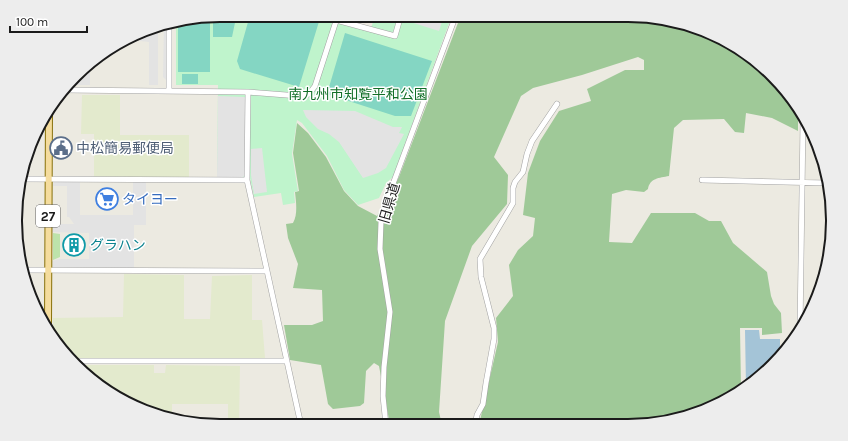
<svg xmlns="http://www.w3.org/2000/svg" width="848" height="441" font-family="Karla,'Noto Sans JP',sans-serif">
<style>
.farmland{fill:#e3eacd}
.grass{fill:#bde3aa}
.forest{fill:#9fc998}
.park{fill:#bff4cc}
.pitch{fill:#84d6c3}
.parking{fill:#e3e3e3}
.water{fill:#a4c4d7}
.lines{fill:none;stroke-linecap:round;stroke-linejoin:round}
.minor-casing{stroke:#a2a2a2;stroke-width:6}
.major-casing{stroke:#88710a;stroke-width:8}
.minor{stroke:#fff;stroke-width:5}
.major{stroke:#f4dc9d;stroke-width:6}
.labels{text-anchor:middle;stroke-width:3;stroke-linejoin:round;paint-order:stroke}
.shield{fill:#fff;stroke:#5f5f5f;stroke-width:1}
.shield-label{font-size:13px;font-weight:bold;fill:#1b1b1b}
.park-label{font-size:14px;fill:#126f28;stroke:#fff}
.service-label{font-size:14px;fill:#4e5e75;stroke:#fff;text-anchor:start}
.shop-label{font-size:14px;fill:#366cbe;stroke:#fff;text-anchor:start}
.street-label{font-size:14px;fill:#1b1b1b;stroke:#fff}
.culture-label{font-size:14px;fill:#0d838f;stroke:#fff;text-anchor:start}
.rim{fill:none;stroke:#1b1b1b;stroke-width:2}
</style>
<rect width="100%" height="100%" fill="#eceae1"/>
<path class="farmland" d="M 82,95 L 120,95 L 120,135 L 189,135 L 189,177 L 94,177 L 94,134 L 81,134 Z
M 124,274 L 184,275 L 184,319 L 210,319 L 212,276 L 252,275 L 252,320 L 262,320 L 265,358 L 70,358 L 53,332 L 53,318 L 123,317 Z
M 75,365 L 154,365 L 154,373 L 165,373 L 166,365 L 240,366 L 239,425 L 228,426 L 228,404 L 172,404 L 172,416 L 129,405 Z"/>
<path class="grass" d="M 53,233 L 60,234 L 60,257 L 53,260 Z"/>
<path class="forest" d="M 461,15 L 641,15 L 719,36 L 782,85 L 798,113 L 798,131 L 772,118 L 746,113 L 744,133 L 735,132 L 724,119 L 683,120 L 674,128 L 669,176 C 659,178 650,178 648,189 L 644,192 L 626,190 L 612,194 L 609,242 L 632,243 L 651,213 L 695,213 L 709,221 L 721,221 L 733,243 L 767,272 L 771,296 L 774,304 L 781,313 L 782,333 L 762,335 L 762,328 L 740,328 L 741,390 L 706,410 L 655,424 L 479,425 L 498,342 L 496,318 L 513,296 L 509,265 L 518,250 L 533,236 L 535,218 L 523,215 L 528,173 L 540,141 L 559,111 L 591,101 L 587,89 L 625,70 L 644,70 L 644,60 L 638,57 L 582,75 L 533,88 L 521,96 L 494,157 L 508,175 L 507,204 L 472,246 L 445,321 L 439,412 L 442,425 L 390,425 L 379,366 L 374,363 L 366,371 L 364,403 L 360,406 L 333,409 L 328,404 L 321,365 L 290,360 L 284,325 L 312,325 L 323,321 L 322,290 L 293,288 L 298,264 L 288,238 L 286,224 L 293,223 C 298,214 296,202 295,192 L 299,191 L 293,153 L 297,123 L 308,133 L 326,157 L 344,191 L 358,206 L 377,216 L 399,177 Z"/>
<path class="park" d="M 221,15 L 332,15 L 330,21 L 370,32 L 375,15 L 452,15 L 393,177 L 386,183 L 379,198 L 358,205 L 344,190 L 327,156 L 302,123 L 297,120 L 292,154 L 298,191 L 294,192 L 295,203 L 283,205 L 281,193 L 254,197 L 250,178 L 217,178 L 218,85 L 176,85 L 176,22 Z"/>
<path class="pitch" d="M 250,15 L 321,15 L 299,87 L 240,69 L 237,61 Z
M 210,17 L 210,72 L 178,72 L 178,22 Z
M 213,18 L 236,18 L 232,37 L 213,37 Z
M 345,33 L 432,61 L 411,116 L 395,116 L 327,94 Z
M 182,74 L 198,74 L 198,84 L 182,84 Z"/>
<path class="parking" d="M 406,15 L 444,15 L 439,31 L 404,20 Z
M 164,24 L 167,24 L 167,81 L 163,77 Z
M 158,25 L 158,85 L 149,85 L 149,42 L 140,41 L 140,38 L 135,38 L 135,36 L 154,26 Z
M 89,64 L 90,64 L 90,85 L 70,85 Z
M 218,96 L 244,97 L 246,98 L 245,175 L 243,177 L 217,177 Z
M 303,110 L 355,111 L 393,127 L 402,127 L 399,133 L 404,134 L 386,168 L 378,173 L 363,178 L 339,142 L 329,134 L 318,129 L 306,117 Z
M 262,148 L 267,192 L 254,194 L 251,175 L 251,149 Z
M 80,181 L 80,215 L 133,215 L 133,181 L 146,181 L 146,225 L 134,225 L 134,268 L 52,267 L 52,261 L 59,259 L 89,259 L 89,233 L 52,232 L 52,224 L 74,224 L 69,217 L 67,217 L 67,186 L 53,186 L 53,184 L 54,182 Z"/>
<path class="water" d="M 745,330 L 759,330 L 760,339 L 780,339 L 780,358 L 752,384 L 746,387 Z"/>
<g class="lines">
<g class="minor-casing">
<path id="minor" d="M 336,20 L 395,36 L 401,15
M 65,90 L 248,92 L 299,96 L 309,94 L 315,86 L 338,15
M 169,91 L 169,23
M 248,92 L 247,180 L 301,425
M 21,179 L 247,180
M 702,180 L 826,183
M 24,270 L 267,271
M 800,330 L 803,122
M 72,361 L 287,361
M 386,425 L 383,396 L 384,367 L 390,312 L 380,249 L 381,222 L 384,208 L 456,15
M 475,425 L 477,415 L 483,404 L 486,383 L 494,339 L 494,328 L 481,277 L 480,259 L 513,203 L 513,188 L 515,182 L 523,172 L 527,154 L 532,141 L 557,104"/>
</g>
<g class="major-casing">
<path id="major" d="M 48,325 L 49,108"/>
</g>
<use href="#minor" class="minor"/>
<use href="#major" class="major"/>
</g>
<defs>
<g id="civic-ring" transform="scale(1.15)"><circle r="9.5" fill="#fff" stroke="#5c6f8a" stroke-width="1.5"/><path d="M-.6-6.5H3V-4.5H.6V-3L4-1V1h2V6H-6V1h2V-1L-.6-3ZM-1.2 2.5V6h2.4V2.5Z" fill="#5c6f8a"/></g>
<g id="supermarket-ring" transform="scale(1.15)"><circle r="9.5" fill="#fff" stroke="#3f7fe0" stroke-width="1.5"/><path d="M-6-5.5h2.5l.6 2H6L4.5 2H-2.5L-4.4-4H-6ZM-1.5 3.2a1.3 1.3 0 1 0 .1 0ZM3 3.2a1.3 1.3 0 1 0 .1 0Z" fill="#3f7fe0"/></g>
<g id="building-ring" transform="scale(1.15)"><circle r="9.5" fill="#fff" stroke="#0f9aa8" stroke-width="1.5"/><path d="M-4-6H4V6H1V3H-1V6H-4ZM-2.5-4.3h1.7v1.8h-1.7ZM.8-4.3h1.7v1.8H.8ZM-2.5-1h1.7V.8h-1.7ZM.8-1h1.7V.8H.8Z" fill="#0f9aa8"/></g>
</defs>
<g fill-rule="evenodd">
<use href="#civic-ring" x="61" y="148"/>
<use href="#supermarket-ring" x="107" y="199"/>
<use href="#building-ring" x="74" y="245"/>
</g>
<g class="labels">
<rect class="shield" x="36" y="205" width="24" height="22" rx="3"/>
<g class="shield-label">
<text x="48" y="221">27</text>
</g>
<g class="park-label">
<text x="358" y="99">南九州市知覧平和公園</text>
</g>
<g class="service-label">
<text x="76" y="153">中松簡易郵便局</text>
</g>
<g class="shop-label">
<text x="122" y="204">タイヨー</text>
</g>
<g class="street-label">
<text transform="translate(389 203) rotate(-74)" y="5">旧県道</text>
</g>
<g class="culture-label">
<text x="90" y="250">グラハン</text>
</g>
</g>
<path d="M0 0H848V441H0ZM220 22H628A198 198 0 0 1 826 220V221A198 198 0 0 1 628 419H220A198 198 0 0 1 22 221V220A198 198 0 0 1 220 22Z" fill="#ededed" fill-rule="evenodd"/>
<path class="rim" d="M220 22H628A198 198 0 0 1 826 220V221A198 198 0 0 1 628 419H220A198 198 0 0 1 22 221V220A198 198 0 0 1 220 22Z"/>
<path d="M10 26v6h77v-6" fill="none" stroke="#1b1b1b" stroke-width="2"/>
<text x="16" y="26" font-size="12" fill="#1b1b1b" stroke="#ffffff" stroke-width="3" paint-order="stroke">100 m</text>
</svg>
